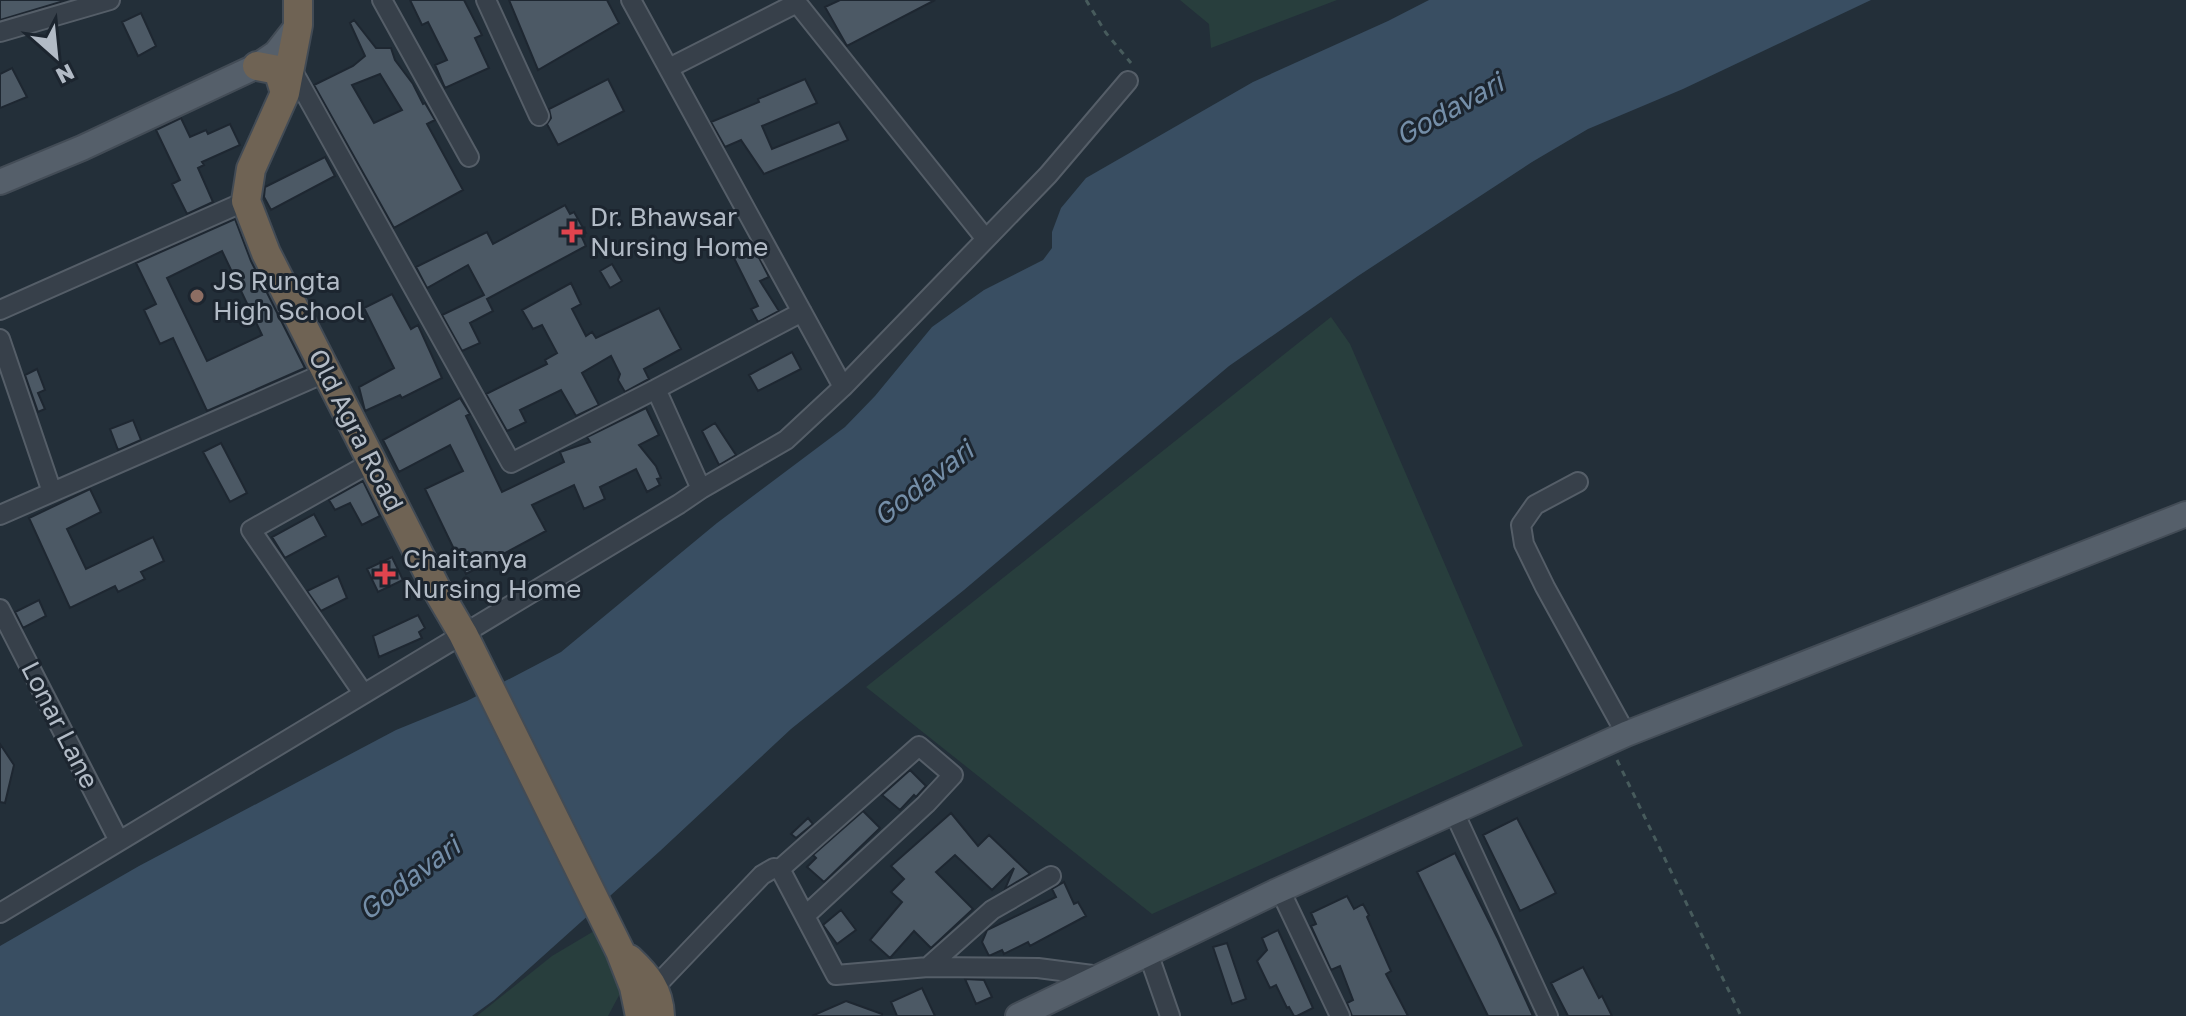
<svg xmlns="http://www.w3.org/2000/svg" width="2186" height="1016" font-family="'Golos Text',sans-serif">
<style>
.green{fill:#283e3d}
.water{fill:#394e62}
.building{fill:#4c5965;stroke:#1e2731;stroke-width:2;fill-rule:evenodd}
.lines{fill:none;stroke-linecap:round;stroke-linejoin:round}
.minor-casing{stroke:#555e68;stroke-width:22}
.major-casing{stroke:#434c56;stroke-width:28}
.highway-casing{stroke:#424b55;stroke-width:32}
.path{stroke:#475b5c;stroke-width:3;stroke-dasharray:6 6;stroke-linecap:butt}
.minor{stroke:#37404a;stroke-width:18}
.major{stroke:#555f6a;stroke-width:24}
.highway{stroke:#6f6354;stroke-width:28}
.health-dot{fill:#e0444e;stroke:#1c252f;stroke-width:3}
.education-dot{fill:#8d6e63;stroke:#1c252f;stroke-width:3}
.labels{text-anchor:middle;stroke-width:6;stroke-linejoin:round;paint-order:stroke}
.poi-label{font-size:26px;fill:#b2bbc6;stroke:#1c252f;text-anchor:start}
.street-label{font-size:26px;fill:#b2bbc6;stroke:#1c252f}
.water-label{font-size:28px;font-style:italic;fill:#748ea8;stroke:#1c252f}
</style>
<rect width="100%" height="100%" fill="#232f39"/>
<path class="green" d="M 1180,0 L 1337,0 L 1211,48 L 1209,24 Z
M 1331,317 L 1350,344 L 1523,746 L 1152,914 L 866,687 Z
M 594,931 L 624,986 L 608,1016 L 477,1016 L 552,956 Z"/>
<path class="water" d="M 1429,0 L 1871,0 L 1683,89 L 1588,129 L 1532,162 L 1358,276 L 1229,366 L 964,590 L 791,729 L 660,851 L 494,1000 L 472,1016 L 0,1016 L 0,946 L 139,866 L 396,730 L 467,701 L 561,652 L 717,523 L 845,427 L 875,396 L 932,327 L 984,290 L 1043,260 L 1052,248 L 1052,232 L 1061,208 L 1086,178 L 1253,82 L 1388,21 Z"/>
<path class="building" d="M 0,0 L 67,0 L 0,20 Z
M 410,0 L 464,0 L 482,35 L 475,38 L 489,68 L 445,88 L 435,65 L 447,60 L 428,22 L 422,25 Z
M 509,0 L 607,0 L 619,23 L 538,70 Z
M 840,0 L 935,0 L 847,46 L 825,7 Z
M 141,13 L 156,46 L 138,56 L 122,22 Z
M 354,20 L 376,48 L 391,48 L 395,60 L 413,84 L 423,104 L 425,103 L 435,120 L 427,124 L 463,190 L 394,228 L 314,85 L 353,66 L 365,56 L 350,23 ZM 380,74 L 402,110 L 374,123 L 352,85 Z
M 12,68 L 27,97 L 0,108 L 0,74 Z
M 608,79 L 624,111 L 558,145 L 547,124 L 551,118 L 549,109 Z
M 805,79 L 817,103 L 762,126 L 772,149 L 839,122 L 848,140 L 764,174 L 741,140 L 725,147 L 711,122 L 759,102 L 758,99 Z
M 181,118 L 190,137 L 206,130 L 208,134 L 230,124 L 240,145 L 202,162 L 204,165 L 198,168 L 213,202 L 187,214 L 172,184 L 180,180 L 156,130 Z
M 325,157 L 335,176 L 271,210 L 264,197 L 265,187 Z
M 565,205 L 570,214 L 574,212 L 586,233 L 581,235 L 586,246 L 487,299 L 493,311 L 470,323 L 480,343 L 462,351 L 442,315 L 484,295 L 468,265 L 427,288 L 416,267 L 487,232 L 493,244 Z
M 235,219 L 251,261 L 305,368 L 207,411 L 173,338 L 160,344 L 144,310 L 156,304 L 136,263 ZM 222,251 L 262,335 L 207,361 L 167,278 Z
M 740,249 L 745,257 L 756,252 L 769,277 L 760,281 L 779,311 L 758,322 L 751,309 L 758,306 L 732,254 Z
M 612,264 L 622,281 L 610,288 L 600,271 Z
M 571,283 L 581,304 L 572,309 L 586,336 L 592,332 L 596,338 L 659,308 L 681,349 L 644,369 L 649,379 L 625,392 L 618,380 L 620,374 L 611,356 L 582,373 L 599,405 L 576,416 L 561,390 L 520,410 L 526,422 L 507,431 L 486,394 L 547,364 L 545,360 L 557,353 L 542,325 L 533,329 L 522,310 Z
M 392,294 L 411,329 L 418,325 L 442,378 L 402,398 L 400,395 L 365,411 L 359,387 L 394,368 L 364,308 Z
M 792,352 L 801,369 L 758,391 L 749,375 Z
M 37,369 L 45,390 L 38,393 L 45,409 L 38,412 L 25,375 Z
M 460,398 L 470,414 L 466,416 L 502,492 L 564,462 L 560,452 L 590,442 L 587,437 L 646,408 L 659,435 L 639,445 L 656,466 L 661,478 L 657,479 L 660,485 L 647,492 L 636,469 L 600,487 L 605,499 L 584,509 L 574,485 L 532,505 L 546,531 L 466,574 L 425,489 L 463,471 L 450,445 L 399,472 L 383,440 Z
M 133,420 L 141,440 L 118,450 L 110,429 Z
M 715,423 L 736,455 L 719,465 L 702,431 Z
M 221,443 L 247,493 L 230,502 L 203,452 Z
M 363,481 L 380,516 L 362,525 L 350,503 L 335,510 L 329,500 Z
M 90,489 L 101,512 L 67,529 L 86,569 L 153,537 L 164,561 L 141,572 L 145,579 L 118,592 L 115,586 L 70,608 L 29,518 Z
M 314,514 L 326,536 L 285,558 L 272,537 Z
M 392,557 L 403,580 L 378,592 L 367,569 Z
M 338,576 L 347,598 L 321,611 L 307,591 Z
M 39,600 L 46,616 L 23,628 L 15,612 Z
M 418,615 L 425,628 L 419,632 L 422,638 L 379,657 L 373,636 Z
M 0,744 L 14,765 L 5,803 L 0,802 Z
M 910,770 L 926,786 L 916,797 L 914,795 L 900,810 L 882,795 Z
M 863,811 L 880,828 L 824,882 L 807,867 L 816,858 L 813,855 Z
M 951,813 L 978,846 L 989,835 L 1030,874 L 1005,889 L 1014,868 L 992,890 L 955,855 L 936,872 L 973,909 L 931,948 L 914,931 L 890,958 L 870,940 L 902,902 L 891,892 L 904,879 L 891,866 Z
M 808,818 L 813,824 L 796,838 L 791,834 Z
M 1517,818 L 1556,893 L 1520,911 L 1483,835 Z
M 1455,853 L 1498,939 L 1533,1016 L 1488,1016 L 1417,872 Z
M 1064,882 L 1074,904 L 1078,902 L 1086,916 L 1030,946 L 1028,942 L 1004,954 L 1002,950 L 989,956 L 982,942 L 987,930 L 1056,897 L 1052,889 Z
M 1347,896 L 1354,909 L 1363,904 L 1369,915 L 1367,917 L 1391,971 L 1386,974 L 1408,1016 L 1352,1016 L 1347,1003 L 1353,1000 L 1340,966 L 1331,970 L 1311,926 L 1316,924 L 1311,913 Z
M 841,910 L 856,930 L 837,944 L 823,925 Z
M 1278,930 L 1313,1008 L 1297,1016 L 1294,1016 L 1289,1007 L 1287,1008 L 1276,985 L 1270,988 L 1257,961 L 1267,950 L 1262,938 Z
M 1227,943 L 1246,999 L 1232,1004 L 1213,947 Z
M 1583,967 L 1599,998 L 1602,996 L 1612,1016 L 1568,1016 L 1551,983 Z
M 965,979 L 984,980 L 992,997 L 976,1004 Z
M 922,988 L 935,1016 L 897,1016 L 891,1002 Z
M 846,1001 L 882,1014 L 882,1016 L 812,1016 Z"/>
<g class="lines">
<g class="minor-casing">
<path id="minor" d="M 382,0 L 469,157
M 486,0 L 539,116
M 0,32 L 110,0
M 290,66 L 511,463 L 656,389
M 669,68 L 797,3 L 985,238
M 0,310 L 246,201
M 0,339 L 52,492
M 843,387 L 1048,175 L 1128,81
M 1578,482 L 1535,505 L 1521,525 L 1524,544 L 1545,587 L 1626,734
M 701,489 L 656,389 L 802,312
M 0,515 L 327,372
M 0,609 L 119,841
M 363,693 L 251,530 L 372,462
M 1454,812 L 1548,1016
M 780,869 L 919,746 L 953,775 L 926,804 L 806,915
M 1280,890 L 1340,1016
M 0,913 L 679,504 L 701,489 L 786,440 L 843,387 L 631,0
M 1148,953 L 1170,1016
M 928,967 L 992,910 L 1051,876
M 654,988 L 762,875 L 774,868 L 780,869 L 836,975 L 928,967 L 1038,968 L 1100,976"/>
</g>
<g class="major-casing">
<path id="major" d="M 0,182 L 82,148 L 257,66 L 276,53 L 298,25
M 1018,1016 L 1275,892 L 1626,734 L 2186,514"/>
</g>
<g class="highway-casing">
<path id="highway" d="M 298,0 L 298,25 L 285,93 L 251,169 L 246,201 L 266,253 L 436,588 L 463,634 L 620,951 L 634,987 L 640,1016
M 257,66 L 278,70 L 285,93
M 629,959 C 647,976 659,990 660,1016"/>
</g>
<path class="path" d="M 1086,0 L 1106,33 L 1131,63
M 1617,760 L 1741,1016"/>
<use href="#minor" class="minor"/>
<use href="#major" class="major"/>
<use href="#highway" class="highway"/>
</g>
<g class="health-dot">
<path d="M568 220h8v8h8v8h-8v8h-8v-8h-8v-8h8z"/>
<path d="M381 562h8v8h8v8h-8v8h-8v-8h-8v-8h8z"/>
</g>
<circle class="education-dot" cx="197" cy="296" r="8"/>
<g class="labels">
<g class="poi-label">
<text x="590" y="226">Dr. Bhawsar<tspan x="590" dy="30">Nursing Home</tspan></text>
<text x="213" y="290">JS Rungta<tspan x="213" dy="30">High School</tspan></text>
<text x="403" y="568">Chaitanya<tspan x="403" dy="30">Nursing Home</tspan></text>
</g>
<g class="street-label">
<text transform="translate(356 430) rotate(63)" y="9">Old Agra Road</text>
<text transform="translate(60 725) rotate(63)" y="9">Lonar Lane</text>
</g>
<g class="water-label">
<text transform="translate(1449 109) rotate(-29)" y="10">Godavari</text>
<text transform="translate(923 483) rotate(-38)" y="10">Godavari</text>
<text transform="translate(409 878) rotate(-37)" y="10">Godavari</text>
</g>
</g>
<g transform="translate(56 56) rotate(153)" stroke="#1c252f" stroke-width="6" paint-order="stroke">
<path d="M0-6L14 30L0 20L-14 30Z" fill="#b2bbc6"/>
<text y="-12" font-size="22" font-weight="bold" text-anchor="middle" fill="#b2bbc6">N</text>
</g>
</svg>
